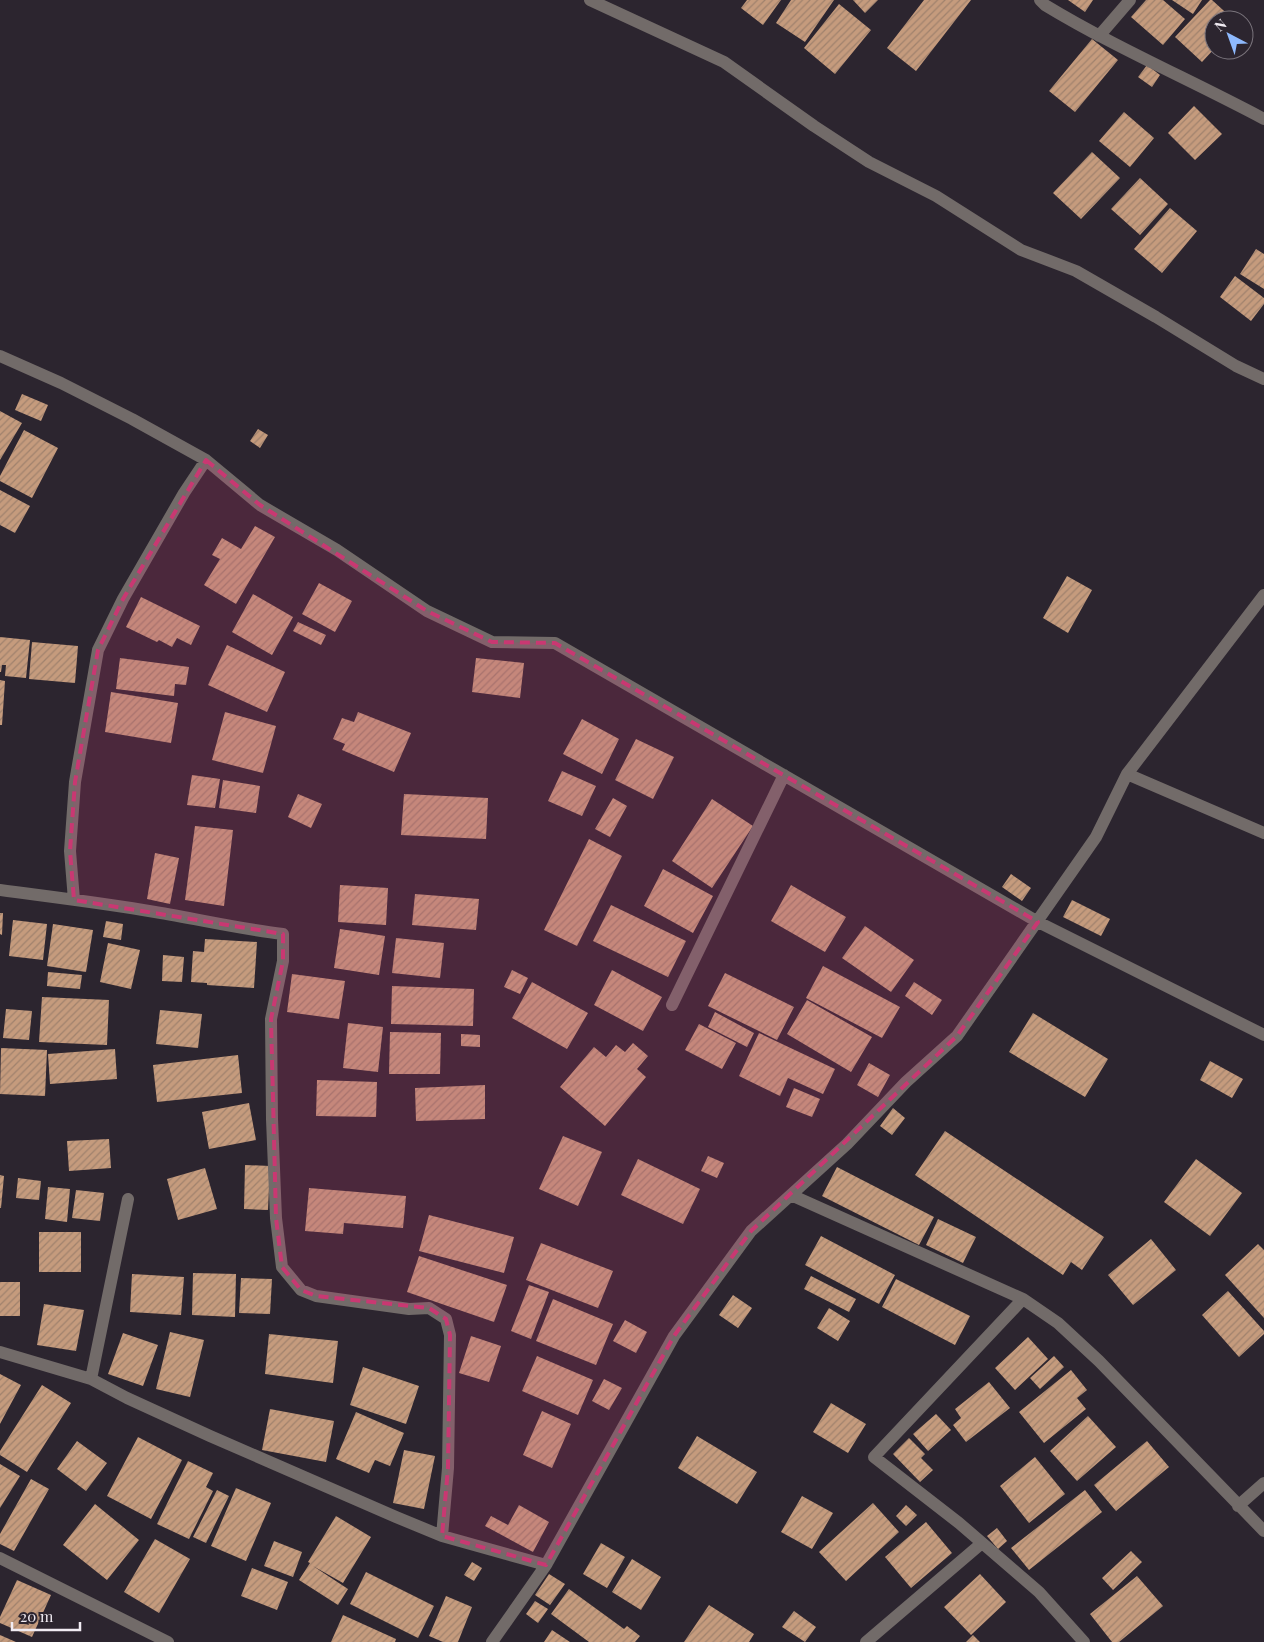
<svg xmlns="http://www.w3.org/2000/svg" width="1264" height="1642" font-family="'Playfair Display',serif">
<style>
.building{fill:url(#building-hatch)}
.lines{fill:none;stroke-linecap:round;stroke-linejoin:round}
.minor{stroke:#726b69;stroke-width:12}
.marked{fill:#c93872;fill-opacity:0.2;stroke:#c93872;stroke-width:4;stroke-dasharray:10 6;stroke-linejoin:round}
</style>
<defs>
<pattern id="building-hatch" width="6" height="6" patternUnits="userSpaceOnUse" patternTransform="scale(1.25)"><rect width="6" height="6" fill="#c59b7d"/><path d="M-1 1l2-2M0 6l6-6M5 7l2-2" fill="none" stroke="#a0826d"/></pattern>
</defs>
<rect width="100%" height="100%" fill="#2c252f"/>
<path class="building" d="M 747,0 L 781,0 L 763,25 L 741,8 Z
M 791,0 L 834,0 L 805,42 L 776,23 Z
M 853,0 L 878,0 L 865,13 Z
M 924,0 L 971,0 L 916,71 L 887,48 Z
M 1068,0 L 1093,0 L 1085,12 Z
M 1146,0 L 1163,0 L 1185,19 L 1163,45 L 1131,17 Z
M 1172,0 L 1202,0 L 1193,14 Z
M 1210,0 L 1212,0 L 1234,20 L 1214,20 L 1214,49 L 1202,62 L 1175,37 Z
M 839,4 L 871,30 L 835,74 L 804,48 Z
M 1092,39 L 1118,60 L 1075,112 L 1049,91 Z
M 1147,65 L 1160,75 L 1152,87 L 1138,77 Z
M 1194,106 L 1222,134 L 1195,160 L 1168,133 Z
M 1124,112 L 1154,138 L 1130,167 L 1099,141 Z
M 1092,152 L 1120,178 L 1081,219 L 1053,193 Z
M 1140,178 L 1168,204 L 1140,235 L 1111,209 Z
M 1170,208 L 1197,231 L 1162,273 L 1134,249 Z
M 1256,249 L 1264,254 L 1264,289 L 1240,274 Z
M 1235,276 L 1264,298 L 1264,304 L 1251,321 L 1220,297 Z
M 22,394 L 48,405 L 41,421 L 15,410 Z
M 0,411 L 22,423 L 0,460 Z
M 258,429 L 268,435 L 260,448 L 250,441 Z
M 24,430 L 58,448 L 32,498 L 0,481 L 0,476 Z
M 0,490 L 30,506 L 15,533 L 0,525 Z
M 255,526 L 275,537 L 236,604 L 204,585 L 220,559 L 212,555 L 222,538 L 241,549 Z
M 1067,576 L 1092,590 L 1068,633 L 1043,618 Z
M 319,583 L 352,601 L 335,632 L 302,614 Z
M 253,594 L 293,617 L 272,655 L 232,632 Z
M 141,597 L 200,626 L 191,645 L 177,638 L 172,647 L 159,640 L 157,642 L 126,627 Z
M 298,622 L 326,635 L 321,645 L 293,631 Z
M 0,637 L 30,640 L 26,678 L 5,676 L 6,665 L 2,665 L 1,672 L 0,672 Z
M 32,642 L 78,646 L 75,683 L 29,679 Z
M 227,645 L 285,672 L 267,712 L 208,685 Z
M 120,658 L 189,667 L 186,685 L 175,684 L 174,696 L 116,689 Z
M 476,658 L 524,663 L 520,698 L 472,692 Z
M 0,680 L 5,681 L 2,725 L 0,725 Z
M 111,692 L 178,703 L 171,743 L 105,732 Z
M 225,712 L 276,726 L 263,773 L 212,760 Z
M 358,712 L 411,733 L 394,772 L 342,750 L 345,744 L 333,739 L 342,718 L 354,722 Z
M 582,719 L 619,739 L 602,774 L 563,754 Z
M 636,739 L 674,757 L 653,799 L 615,780 Z
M 562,771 L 596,786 L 582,816 L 548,801 Z
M 192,775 L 220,779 L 215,808 L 187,805 Z
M 223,780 L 260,786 L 256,813 L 219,808 Z
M 298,794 L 322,804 L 311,828 L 288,817 Z
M 404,794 L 488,798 L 486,839 L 401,835 Z
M 613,798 L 627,806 L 610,837 L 595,829 Z
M 712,799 L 753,826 L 712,888 L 672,861 Z
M 195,826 L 233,830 L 224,906 L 185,900 Z
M 589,839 L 622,856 L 577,946 L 544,930 Z
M 155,853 L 179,858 L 170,904 L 147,899 Z
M 663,869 L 713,896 L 693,933 L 644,906 Z
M 1011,874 L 1031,888 L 1022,901 L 1002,887 Z
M 340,885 L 388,888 L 386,925 L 338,922 Z
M 791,885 L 846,917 L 825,952 L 771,921 Z
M 415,894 L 479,899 L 476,930 L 412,925 Z
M 1072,900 L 1110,919 L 1101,936 L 1063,917 Z
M 611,905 L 686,941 L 668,977 L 593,941 Z
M 0,913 L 3,913 L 2,935 L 0,934 Z
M 13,920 L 47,924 L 43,960 L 9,956 Z
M 106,921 L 123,924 L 121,940 L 103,937 Z
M 53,924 L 93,930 L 86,972 L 47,966 Z
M 865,926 L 914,960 L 891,992 L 842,958 Z
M 340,929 L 385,936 L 379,975 L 334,968 Z
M 396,938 L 444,943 L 440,978 L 392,973 Z
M 205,939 L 257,942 L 254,988 L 207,985 L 207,983 L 191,982 L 193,951 L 204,952 Z
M 108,943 L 140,950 L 131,989 L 100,982 Z
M 163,955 L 184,957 L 182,982 L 162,981 Z
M 823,966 L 900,1007 L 882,1038 L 806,998 Z
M 512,970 L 528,978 L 520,994 L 504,987 Z
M 612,970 L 662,997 L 643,1031 L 594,1005 Z
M 48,972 L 82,975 L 80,989 L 47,986 Z
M 725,973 L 794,1007 L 777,1040 L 708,1006 Z
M 292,974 L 345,981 L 339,1019 L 287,1012 Z
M 532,982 L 588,1013 L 567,1049 L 512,1018 Z
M 914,982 L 942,1000 L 932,1015 L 905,996 Z
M 392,986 L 474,989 L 473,1026 L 391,1024 Z
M 42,997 L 109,1000 L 107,1045 L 39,1042 Z
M 807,1000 L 872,1037 L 851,1072 L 787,1034 Z
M 6,1009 L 32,1011 L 29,1040 L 3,1038 Z
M 160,1010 L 202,1014 L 198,1048 L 156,1044 Z
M 715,1012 L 754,1033 L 747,1047 L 708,1027 Z
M 1033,1013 L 1108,1059 L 1085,1097 L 1009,1052 Z
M 348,1023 L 383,1027 L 378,1072 L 343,1068 Z
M 699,1024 L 736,1043 L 722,1069 L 685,1050 Z
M 390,1032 L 441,1033 L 440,1074 L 389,1074 Z
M 759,1033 L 835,1069 L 823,1094 L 788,1078 L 780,1096 L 739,1076 Z
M 461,1034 L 480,1035 L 480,1047 L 461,1046 Z
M 633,1043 L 648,1056 L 637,1069 L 646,1077 L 605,1126 L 560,1087 L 594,1047 L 606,1057 L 616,1045 L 625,1052 Z
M 1,1048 L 47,1050 L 45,1096 L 0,1094 Z
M 115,1049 L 117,1079 L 50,1084 L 48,1054 Z
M 238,1055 L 242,1093 L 157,1102 L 153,1065 Z
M 1210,1061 L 1243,1079 L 1232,1098 L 1200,1080 Z
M 869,1063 L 890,1075 L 878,1097 L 857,1085 Z
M 317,1080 L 377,1082 L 376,1117 L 316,1116 Z
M 485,1085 L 485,1119 L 416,1121 L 415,1088 Z
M 794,1088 L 820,1099 L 812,1117 L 786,1107 Z
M 249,1103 L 256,1140 L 209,1149 L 202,1112 Z
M 893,1108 L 905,1118 L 892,1135 L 880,1126 Z
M 945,1131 L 1104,1237 L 1082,1270 L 1071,1262 L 1063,1275 L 915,1175 Z
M 563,1136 L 602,1152 L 578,1206 L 539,1189 Z
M 109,1139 L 111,1168 L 69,1171 L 67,1141 Z
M 708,1156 L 724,1163 L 717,1178 L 701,1171 Z
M 638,1159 L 700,1189 L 683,1224 L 621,1195 Z
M 1196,1159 L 1242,1193 L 1210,1236 L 1164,1202 Z
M 245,1165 L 270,1166 L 268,1210 L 244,1209 Z
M 837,1167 L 934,1217 L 919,1245 L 822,1196 Z
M 205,1168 L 217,1209 L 178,1220 L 167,1179 Z
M 0,1175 L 4,1176 L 1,1208 L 0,1208 Z
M 18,1178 L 41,1181 L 39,1200 L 16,1198 Z
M 48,1187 L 70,1189 L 67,1222 L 45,1219 Z
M 309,1188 L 406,1196 L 403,1228 L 344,1223 L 343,1234 L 305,1231 Z
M 76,1190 L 104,1193 L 100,1221 L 72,1218 Z
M 429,1215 L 514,1237 L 504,1273 L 419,1251 Z
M 938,1219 L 976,1237 L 963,1263 L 926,1245 Z
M 39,1232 L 81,1232 L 81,1272 L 39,1272 Z
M 821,1236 L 895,1275 L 879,1304 L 805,1265 Z
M 1151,1239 L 1176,1270 L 1133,1305 L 1108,1275 Z
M 541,1243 L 613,1271 L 598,1308 L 526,1280 Z
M 1258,1244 L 1264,1250 L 1264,1318 L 1225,1275 Z
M 419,1256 L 507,1285 L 494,1322 L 407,1292 Z
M 193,1273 L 236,1274 L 235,1317 L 192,1315 Z
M 132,1274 L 184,1277 L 181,1315 L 130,1312 Z
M 811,1276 L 856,1299 L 849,1312 L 804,1289 Z
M 241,1278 L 272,1279 L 270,1314 L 239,1313 Z
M 896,1279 L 970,1316 L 955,1345 L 882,1307 Z
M 0,1282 L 20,1282 L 20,1316 L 0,1316 Z
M 529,1285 L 549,1292 L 531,1339 L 511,1331 Z
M 1228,1291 L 1264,1331 L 1264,1334 L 1239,1357 L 1202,1315 Z
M 733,1295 L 752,1308 L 738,1328 L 719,1315 Z
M 553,1299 L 613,1324 L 596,1365 L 536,1341 Z
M 44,1304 L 84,1310 L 76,1351 L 37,1345 Z
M 829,1308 L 850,1321 L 838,1341 L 817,1328 Z
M 625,1320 L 647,1332 L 636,1353 L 613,1341 Z
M 170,1332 L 204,1340 L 190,1397 L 156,1389 Z
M 123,1333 L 158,1345 L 143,1386 L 108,1374 Z
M 269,1334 L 338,1341 L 333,1383 L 265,1374 Z
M 471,1336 L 501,1346 L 489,1382 L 459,1373 Z
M 1028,1337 L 1048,1359 L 1015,1390 L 995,1368 Z
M 537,1356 L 593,1380 L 578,1415 L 522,1391 Z
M 1054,1356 L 1064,1367 L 1040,1389 L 1030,1378 Z
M 363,1367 L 419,1386 L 406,1424 L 350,1405 Z
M 1071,1370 L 1087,1390 L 1077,1398 L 1086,1409 L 1044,1443 L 1019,1412 Z
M 0,1374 L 21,1385 L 0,1424 Z
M 604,1379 L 622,1388 L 609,1410 L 592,1401 Z
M 989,1382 L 1010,1408 L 966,1442 L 953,1425 L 961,1418 L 955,1409 Z
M 42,1385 L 71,1403 L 27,1472 L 0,1455 L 0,1451 Z
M 831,1403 L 866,1424 L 848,1453 L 813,1432 Z
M 270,1409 L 334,1421 L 326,1462 L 262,1450 Z
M 542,1411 L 571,1424 L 552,1468 L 523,1455 Z
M 356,1412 L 404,1433 L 390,1466 L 375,1460 L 369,1473 L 336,1459 Z
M 936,1414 L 951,1430 L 928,1451 L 913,1434 Z
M 1088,1416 L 1116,1447 L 1077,1481 L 1050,1451 Z
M 697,1436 L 757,1472 L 737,1504 L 678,1468 Z
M 138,1437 L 182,1460 L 151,1519 L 107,1496 Z
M 909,1438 L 925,1454 L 921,1458 L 933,1470 L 920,1482 L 893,1454 Z
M 77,1441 L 107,1463 L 86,1491 L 57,1469 Z
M 1147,1441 L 1169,1467 L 1116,1511 L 1094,1485 Z
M 404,1450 L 435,1456 L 424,1509 L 393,1503 Z
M 1035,1457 L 1065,1494 L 1029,1523 L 1000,1486 Z
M 188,1461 L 213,1473 L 206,1487 L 213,1491 L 189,1539 L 157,1524 Z
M 0,1464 L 20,1476 L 0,1508 Z
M 31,1479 L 49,1489 L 14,1551 L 0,1544 L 0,1534 Z
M 236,1488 L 271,1503 L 246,1561 L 211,1546 Z
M 217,1490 L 229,1496 L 206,1543 L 193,1537 Z
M 1085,1490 L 1102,1512 L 1029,1570 L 1011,1548 Z
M 802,1496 L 833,1513 L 812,1549 L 781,1532 Z
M 873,1503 L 899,1532 L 846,1581 L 819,1552 Z
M 95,1504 L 139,1540 L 107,1580 L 63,1545 Z
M 519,1505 L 549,1522 L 533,1552 L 485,1526 L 491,1516 L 508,1525 Z
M 906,1505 L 917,1515 L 906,1526 L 896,1516 Z
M 336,1516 L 371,1537 L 343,1583 L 313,1566 L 348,1589 L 338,1605 L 299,1580 L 310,1563 L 308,1562 Z
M 926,1522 L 952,1553 L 911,1588 L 885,1557 Z
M 997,1528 L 1007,1541 L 998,1549 L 987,1536 Z
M 155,1539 L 190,1559 L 159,1613 L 124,1592 Z
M 274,1541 L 302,1552 L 293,1577 L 264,1566 Z
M 601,1543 L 625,1557 L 607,1588 L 583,1574 Z
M 1131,1551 L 1142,1562 L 1113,1590 L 1102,1578 Z
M 632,1559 L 661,1577 L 641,1610 L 612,1592 Z
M 472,1562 L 482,1568 L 474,1581 L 464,1575 Z
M 252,1568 L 288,1582 L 277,1610 L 241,1596 Z
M 366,1572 L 434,1606 L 418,1638 L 350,1604 Z
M 549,1574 L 565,1584 L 550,1605 L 535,1595 Z
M 980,1574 L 1006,1602 L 971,1635 L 944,1607 Z
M 1137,1576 L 1163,1606 L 1119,1642 L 1112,1642 L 1090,1614 Z
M 17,1580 L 51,1595 L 32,1637 L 0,1623 L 0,1617 Z
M 569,1589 L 624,1629 L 627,1626 L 640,1636 L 635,1642 L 589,1642 L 551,1614 Z
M 446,1596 L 472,1607 L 458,1642 L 443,1642 L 429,1636 Z
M 535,1601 L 548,1609 L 538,1623 L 526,1614 Z
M 709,1605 L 754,1634 L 749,1642 L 684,1642 Z
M 794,1611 L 816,1627 L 805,1642 L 782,1627 Z
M 343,1615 L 396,1639 L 395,1642 L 331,1642 Z
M 552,1630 L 570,1642 L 544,1642 Z
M 0,1635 L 16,1642 L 0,1642 Z
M 973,1635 L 980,1642 L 966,1642 Z"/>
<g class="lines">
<path class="minor" d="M 590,0 L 724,62 L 814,126 L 869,162 L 936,196 L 1021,250 L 1076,271 L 1156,317 L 1236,366 L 1264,379
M 1040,0 L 1045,5 C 1116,48 1191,80 1264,119
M 1099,36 L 1130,0
M 0,356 L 61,383 L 132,419 L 206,460 L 260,505 L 337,550 L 427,611 L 492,642 L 555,643 L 1038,922 L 1264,1035
M 1127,774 L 1264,833
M 0,890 C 52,897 103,903 155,912 C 198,919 240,929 283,934 L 283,961 L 271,1019 L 272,1119 L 276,1218 L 282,1267 L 301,1290 L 316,1296 L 409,1309 L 429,1308 L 446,1319 L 450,1335 L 448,1468 L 442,1536
M 74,900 L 70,851 L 75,782 L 98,650 L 123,599 L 184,493 L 206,460
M 672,1005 L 784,775
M 791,1195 L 1023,1299 L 1058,1323 L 1099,1361 L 1264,1531
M 1023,1299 L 874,1457 L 959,1523 L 1039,1592 L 1084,1642
M 0,1352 L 91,1379 L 127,1398 L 210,1436 L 396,1517 L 442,1536 L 546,1565
M 91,1379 L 128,1199
M 1238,1506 L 1264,1483
M 0,1558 L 168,1642
M 492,1642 L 546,1565 L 674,1336 L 751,1231 L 847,1144 L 906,1082 L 957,1036 L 1096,837 L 1127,774 L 1264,595
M 866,1642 L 982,1543"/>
</g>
<path class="marked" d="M 206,460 L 260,505 L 427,611 L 492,642 L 555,643 L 1038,922 L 957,1036 L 751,1231 L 674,1336 L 546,1565 L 442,1536 L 448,1468 L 450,1335 L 446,1319 L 429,1308 L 316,1296 L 301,1290 L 282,1267 L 276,1218 L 271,1019 L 283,961 L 283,934 L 74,900 L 70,851 L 75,782 L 98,650 L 123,599 Z"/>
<g transform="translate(1229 35) rotate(319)"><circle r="24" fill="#2c252f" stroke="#7b757d"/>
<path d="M0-4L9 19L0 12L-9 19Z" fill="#8eb9fd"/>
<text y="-8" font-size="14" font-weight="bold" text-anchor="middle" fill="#f1ecf3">N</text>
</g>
<path d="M12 1622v8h68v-8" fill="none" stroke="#f1ecf3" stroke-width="2.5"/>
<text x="20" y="1622" font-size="15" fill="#f1ecf3" stroke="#2c252f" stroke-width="4" paint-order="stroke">20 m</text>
</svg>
